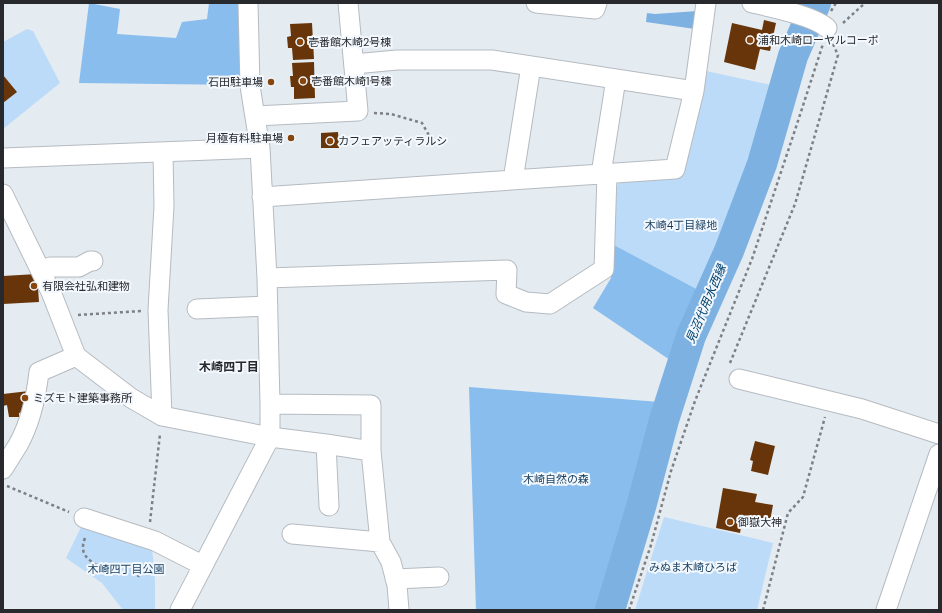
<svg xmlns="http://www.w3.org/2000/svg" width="942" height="613" font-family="'DM Sans','Noto Sans JP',sans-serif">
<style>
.green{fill:#bcdbf8}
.forest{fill:#88bded}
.water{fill:#7cb1e1}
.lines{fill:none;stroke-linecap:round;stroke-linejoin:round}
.river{stroke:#7cb1e1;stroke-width:30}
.building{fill:#673509}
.minor-casing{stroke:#b5bbc1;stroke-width:21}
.path{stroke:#7d8186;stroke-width:2.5;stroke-dasharray:3 3;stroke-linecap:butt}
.minor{stroke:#fff;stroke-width:19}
.poi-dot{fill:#86460e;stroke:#f2f8fe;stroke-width:1.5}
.labels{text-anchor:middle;stroke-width:4;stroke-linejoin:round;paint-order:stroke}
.poi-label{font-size:11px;fill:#27292c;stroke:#f2f8fe;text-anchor:start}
.park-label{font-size:11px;fill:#173e5e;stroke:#f2f8fe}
.water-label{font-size:12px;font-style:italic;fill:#00416d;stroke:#f2f8fe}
.neighbourhood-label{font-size:12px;font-weight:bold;fill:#27292c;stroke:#f2f8fe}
</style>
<rect width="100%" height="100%" fill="#e4ebf1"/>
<path class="green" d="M 27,29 L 33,31 L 60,83 L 3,129 L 3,42 Z
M 706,71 L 780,87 L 742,208 L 704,293 L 612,244 L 614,190 L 620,181 L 683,176 Z
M 664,517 L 773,543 L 757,610 L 635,610 Z
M 82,525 L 152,548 L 155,580 L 155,610 L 123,610 L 102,583 L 66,558 Z"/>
<path class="forest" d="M 89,3 L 120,9 L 117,34 L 176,38 L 182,22 L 207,19 L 209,3 L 240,3 L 242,85 L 79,83 Z
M 612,244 L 704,293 L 682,344 L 630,527 L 603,610 L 476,610 L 469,387 L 659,402 L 670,360 L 593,308 L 611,278 Z"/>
<path class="water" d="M 698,11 L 695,29 L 646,22 L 647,13 L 655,14 Z"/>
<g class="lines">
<path class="river" d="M 610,610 L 641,507 L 664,420 L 691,336 L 729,251 L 762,164 L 793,56 L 816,3"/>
</g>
<path class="building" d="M 764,20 L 776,23 L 770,51 L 760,49 L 755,70 L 724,62 L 732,23 L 762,30 Z
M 312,23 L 314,59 L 293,60 L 292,48 L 288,48 L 287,37 L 291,36 L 290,24 Z
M 314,62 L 315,98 L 294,99 L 294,87 L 291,87 L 290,76 L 293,76 L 292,63 Z
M 3,75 L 17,92 L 3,103 Z
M 338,132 L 339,148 L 321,148 L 321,133 Z
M 37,274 L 39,302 L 3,304 L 3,276 Z
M 29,391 L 23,412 L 19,413 L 19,417 L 9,417 L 7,405 L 3,406 L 3,394 Z
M 755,441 L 775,446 L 768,475 L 751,471 L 753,461 L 750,460 Z
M 723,488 L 757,494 L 755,502 L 773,505 L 770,521 L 743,516 L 740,533 L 716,528 Z"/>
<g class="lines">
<g class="minor-casing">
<path id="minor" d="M 536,3 L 595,9 L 597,3
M 752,3 C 771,7 814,16 827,28
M 354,64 L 397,60 L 492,60 L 694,91
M 255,116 L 358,111 L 348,3
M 3,158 L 260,148
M 601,174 L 616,79
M 513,180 L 531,66
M 3,194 L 51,292 L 76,356 L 39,372 C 36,398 31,422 18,445 C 13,453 8,461 3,469
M 262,197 L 675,169 L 694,91 L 706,3
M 42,272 L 50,267 L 79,267 L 90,261 L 93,261
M 267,278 L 507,270 L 506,294 L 526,302 L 550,304 L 604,269 L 607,174
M 197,309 L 268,306
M 76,356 L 131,398 L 162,416 L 270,437 L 326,444 L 371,451 L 380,542 L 391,562 L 397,585 L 399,610
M 739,379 L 862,409 L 939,434
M 270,404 L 371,405 L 371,451
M 162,416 L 158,310 L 164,206 L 163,152
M 326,444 L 329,506
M 84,518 L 155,541 L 202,565
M 292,534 L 380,542
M 395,579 L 439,577
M 180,610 L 270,437 L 270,404 L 267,278 L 260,148 L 250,86 L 248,3
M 886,610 L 939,454"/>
</g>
<path class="path" d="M 831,11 L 836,3
M 843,23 L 865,3
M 374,113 L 391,114 L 422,123 L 431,139
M 78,315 L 141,311
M 730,363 L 795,204 L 838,55 L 833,44
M 7,486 L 69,512
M 150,522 L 160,434
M 85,538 C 78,556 90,560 102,569
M 138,577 L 140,571
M 629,610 L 651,545 L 671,471 L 695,401 L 752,259 L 797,124 L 823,44
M 763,610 L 788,513 L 803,497 L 825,417"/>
<use href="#minor" class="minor"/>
</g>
<g class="poi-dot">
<circle cx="750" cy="40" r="4"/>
<circle cx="300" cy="42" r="4"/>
<circle cx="303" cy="81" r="4"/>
<circle cx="271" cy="82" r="4"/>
<circle cx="291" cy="138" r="4"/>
<circle cx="330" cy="141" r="4"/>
<circle cx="34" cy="286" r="4"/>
<circle cx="25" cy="398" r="4"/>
<circle cx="730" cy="522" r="4"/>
</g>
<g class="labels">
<g class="poi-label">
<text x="758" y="44">浦和木崎ローヤルコーポ</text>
<text x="308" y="46">壱番館木崎2号棟</text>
<text x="311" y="85">壱番館木崎1号棟</text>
<text x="263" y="86" text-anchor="end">石田駐車場</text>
<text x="283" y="142" text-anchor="end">月極有料駐車場</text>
<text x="338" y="145">カフェアッティラルシ</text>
<text x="42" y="290">有限会社弘和建物</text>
<text x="33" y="402">ミズモト建築事務所</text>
<text x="738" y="526">御嶽大神</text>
</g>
<g class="park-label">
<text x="681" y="229">木崎4丁目緑地</text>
<text x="556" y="483">木崎自然の森</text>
<text x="693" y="571">みぬま木崎ひろば</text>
<text x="126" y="573">木崎四丁目公園</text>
</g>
<g class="water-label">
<text transform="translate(706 304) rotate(-67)" y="4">見沼代用水西縁</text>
</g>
<g class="neighbourhood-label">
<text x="229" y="371">木崎四丁目</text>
</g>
</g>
<rect width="942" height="613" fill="none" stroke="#27292c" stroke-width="8"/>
</svg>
